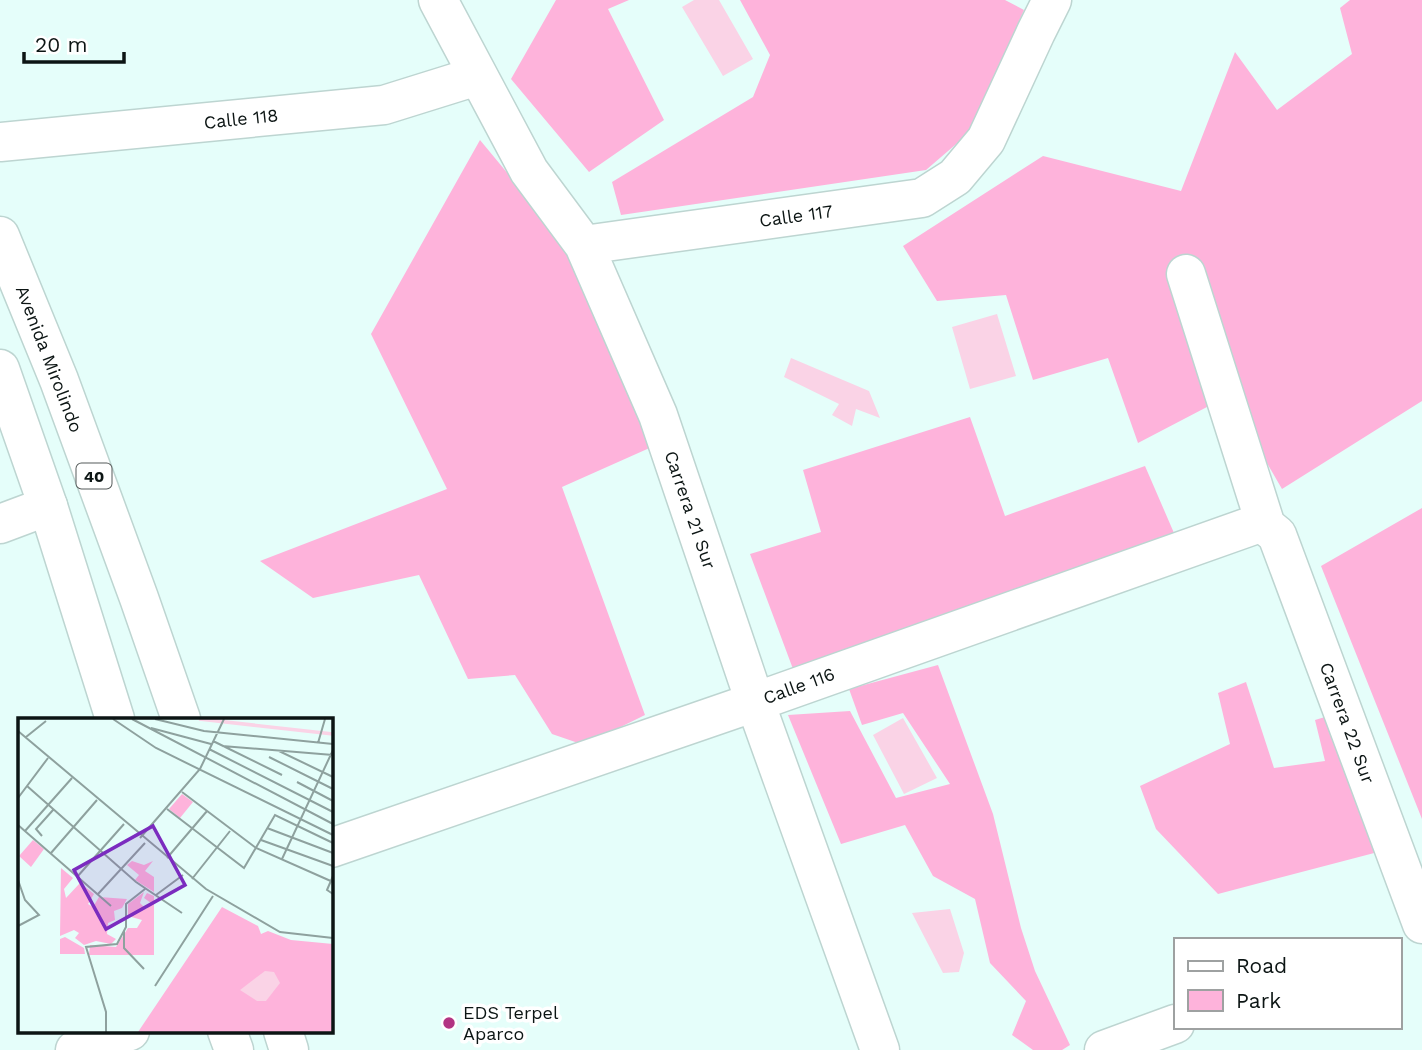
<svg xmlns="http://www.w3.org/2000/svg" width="1422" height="1050" font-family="'Work Sans',sans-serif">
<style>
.green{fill:#feb3db}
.water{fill:#fad3e6}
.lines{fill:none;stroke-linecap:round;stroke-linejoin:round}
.minor-casing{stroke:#bdd5d1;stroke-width:41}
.primary-casing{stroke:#bdd5d1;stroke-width:41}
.minor{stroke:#fff;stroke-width:38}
.primary{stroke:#fff;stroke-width:38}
.poi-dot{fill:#b23483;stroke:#fff;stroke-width:2.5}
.labels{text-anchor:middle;stroke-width:7;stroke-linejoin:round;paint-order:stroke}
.shield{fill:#fff;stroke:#555b5a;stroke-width:2}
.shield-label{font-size:16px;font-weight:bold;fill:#0c1514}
.street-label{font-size:18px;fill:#0c1514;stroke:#fff}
.poi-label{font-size:18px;fill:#0c1514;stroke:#fff;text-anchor:start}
.inset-river{fill:none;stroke:#fad3e6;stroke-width:3.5}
.inset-road{fill:none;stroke:#8ea19e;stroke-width:2}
.view{fill:#7b2cbf;fill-opacity:0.15;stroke:#7b2cbf;stroke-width:3.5}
.inset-edge{fill:none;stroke:#0c1514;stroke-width:3.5}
</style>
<rect width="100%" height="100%" fill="#e5fefa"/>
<path class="green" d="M 556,0 L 629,0 L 608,9 L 664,120 L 589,172 L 511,79 Z
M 740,0 L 1005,0 L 1024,10 L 969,133 L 926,170 L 621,215 L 612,182 L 753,97 L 770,55 Z
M 1350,0 L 1422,0 L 1422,401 L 1282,489 L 1228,396 L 1138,443 L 1108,358 L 1033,380 L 1006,295 L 937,301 L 903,246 L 1043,156 L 1181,191 L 1235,52 L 1277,110 L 1352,54 L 1340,8 Z
M 480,140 L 568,246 L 654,446 L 562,487 L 645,715 L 584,745 L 552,734 L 515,675 L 468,679 L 419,575 L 313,598 L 260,561 L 447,489 L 371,334 Z
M 970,417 L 1005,516 L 1145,466 L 1174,533 L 796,677 L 750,554 L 821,532 L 803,470 Z
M 1422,508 L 1422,819 L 1321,566 Z
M 938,665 L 993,814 L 1021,928 L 1035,971 L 1070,1045 L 1062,1050 L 1033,1050 L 1012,1035 L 1026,1001 L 990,963 L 975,899 L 933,876 L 905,825 L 841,844 L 788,715 L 850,711 L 896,798 L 950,784 L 903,713 L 862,725 L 849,689 Z
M 1246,682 L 1274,768 L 1325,761 L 1315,720 L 1338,713 L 1378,852 L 1218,894 L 1156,829 L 1140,786 L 1230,744 L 1218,693 Z"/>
<path class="water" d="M 694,0 L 719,0 L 753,59 L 723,76 L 682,7 Z
M 997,314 L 1016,376 L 970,389 L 952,327 Z
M 791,358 L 869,391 L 880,418 L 856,409 L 852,426 L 832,415 L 839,404 L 784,377 Z
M 903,718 L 937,778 L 904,794 L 873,735 Z
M 950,909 L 964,953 L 959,972 L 943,973 L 912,913 Z"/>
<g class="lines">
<g class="minor-casing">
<path id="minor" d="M 438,0 L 529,171 L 584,245 L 658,415 L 755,702 L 880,1050
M 0,142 L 384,105 L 477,76
M 584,245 L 922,198 L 955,177 L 986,140 L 1036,32 L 1052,0
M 1186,274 L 1266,526 L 1277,535 L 1422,924
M 0,524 L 48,506
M 331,848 L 755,702 L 1257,524 L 1266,526
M 75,1050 L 130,1031
M 1104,1050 L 1175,1024"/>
</g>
<g class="primary-casing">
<path id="primary" d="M 0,236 L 59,380 L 139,598 L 181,719
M 0,369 L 48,506 L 115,719
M 227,1031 L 234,1050
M 283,1031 L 289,1050"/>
</g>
<use href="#minor" class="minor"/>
<use href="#primary" class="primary"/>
</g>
<circle class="poi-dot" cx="449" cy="1023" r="7"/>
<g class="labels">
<rect class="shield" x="76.5" y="463.5" width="35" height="25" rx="5"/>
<g class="shield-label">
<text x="94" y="482">40</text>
</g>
<g class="street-label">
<text transform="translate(241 119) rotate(-6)" y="6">Calle 118</text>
<text transform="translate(796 216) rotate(-8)" y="6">Calle 117</text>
<text transform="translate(49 359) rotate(69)" y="6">Avenida Mirolindo</text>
<text transform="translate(690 510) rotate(71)" y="6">Carrera 21 Sur</text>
<text transform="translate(799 686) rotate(-20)" y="6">Calle 116</text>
<text transform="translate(1347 723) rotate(70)" y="6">Carrera 22 Sur</text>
</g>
<g class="poi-label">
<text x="463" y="1019">EDS Terpel<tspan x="463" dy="21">Aparco</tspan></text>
</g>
</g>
<g transform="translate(18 718)">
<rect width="315" height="315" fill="#e5fefa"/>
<path d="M 164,76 L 175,84 L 162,100 L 151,91 ZM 15,122 L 26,131 L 13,149 L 1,138 ZM 114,143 L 126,147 L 135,143 L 127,153 L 136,159 L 136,174 L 117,162 L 121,157 L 109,147 ZM 43,150 L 55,160 L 46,171 L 48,180 L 62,165 L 76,176 L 70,186 L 75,189 L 81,179 L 109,181 L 104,190 L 96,193 L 97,202 L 90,205 L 89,216 L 98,221 L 93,226 L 78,223 L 66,227 L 57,220 L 61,215 L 56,212 L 42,218 ZM 126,174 L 122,185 L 128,191 L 133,185 L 126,180 L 129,175 L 136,178 L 136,237 L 71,237 L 72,227 L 98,229 L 110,210 L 119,210 L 124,202 L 110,198 L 110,186 ZM 204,189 L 240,208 L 243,216 L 250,213 L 273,222 L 315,226 L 315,314 L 120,314 ZM 47,219 L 66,230 L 67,236 L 42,236 L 42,221 Z" fill="#feb3db"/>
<path d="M 247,253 L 256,254 L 262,265 L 248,283 L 239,283 L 222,272 Z" fill="#fad3e6"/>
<path class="inset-river" d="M 181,1 L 315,16"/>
<path class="inset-road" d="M 95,1 L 138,30 L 315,117M 114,1 L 315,106M 137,1 L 186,13 L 315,26M 133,10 L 193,26M 0,13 L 188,171 L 262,214 L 315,220M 8,19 L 28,3M 195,23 L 264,57M 300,25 L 307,1M 204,28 L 315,37M 191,31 L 315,94M 261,33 L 315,59M 251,39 L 315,71M 279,64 L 315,83M 9,68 L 118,164 L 164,195M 164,74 L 238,130 L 315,164M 0,80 L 30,40M 149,91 L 226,150 L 257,97 L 315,125M 0,107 L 93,188M 249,110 L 315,135M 7,113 L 54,60M 24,118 L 18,111 L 35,92M 122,120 L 182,51 L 206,1M 243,122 L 315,148M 33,135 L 79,82M 149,140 L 189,93M 264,141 L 315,32M 315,158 L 309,172 L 315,176M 59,159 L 106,106M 174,161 L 212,113M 0,162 L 7,182 L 21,197 L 0,208M 80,176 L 127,125M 138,177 L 165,157M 106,213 L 106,230 L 126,251M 137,268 L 195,178M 88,314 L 88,294 L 68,229 L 99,226 L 108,209 L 108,186 L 127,171"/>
<path class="view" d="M 135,108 L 167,167 L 88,211 L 56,152 Z"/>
<rect width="315" height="315" class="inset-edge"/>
</g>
<rect x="1174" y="938" width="228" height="91" fill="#ffffff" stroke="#9ea1a1" stroke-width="2"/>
<rect x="1188" y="961" width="35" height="10" fill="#ffffff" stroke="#9ea1a1" stroke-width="2"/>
<text x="1236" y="973" font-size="21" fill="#0c1514">Road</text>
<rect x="1188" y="990" width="35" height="21" fill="#feb3db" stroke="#9ea1a1" stroke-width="2"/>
<text x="1236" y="1008" font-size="21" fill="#0c1514">Park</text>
<path d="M24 52v10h100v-10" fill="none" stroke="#0c1514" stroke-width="3.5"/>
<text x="35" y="52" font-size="21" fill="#0c1514" stroke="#ffffff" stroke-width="5" paint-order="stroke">20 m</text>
</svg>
